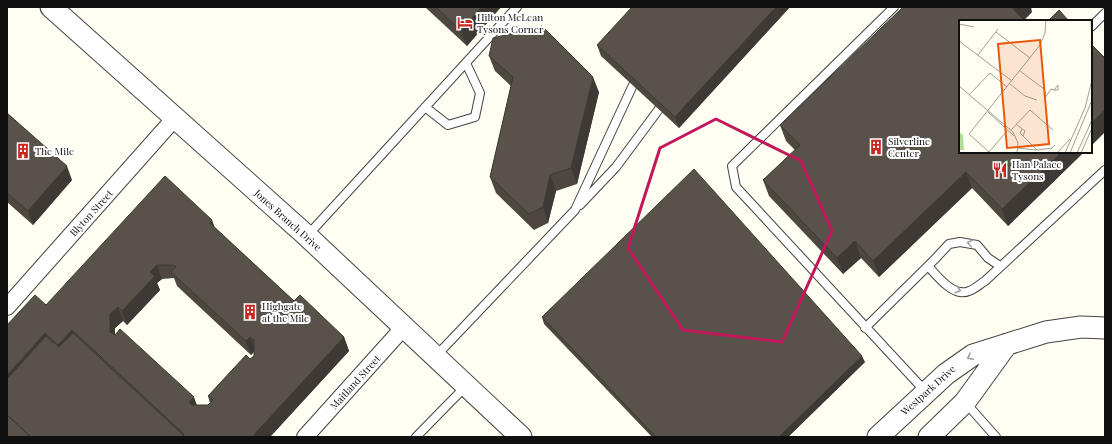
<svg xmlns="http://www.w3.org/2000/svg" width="1112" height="444" font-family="'Playfair Display',serif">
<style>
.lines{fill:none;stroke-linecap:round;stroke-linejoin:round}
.service-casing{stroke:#434343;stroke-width:10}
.minor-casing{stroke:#434343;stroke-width:18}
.tertiary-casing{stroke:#434343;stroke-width:23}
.service{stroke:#fff;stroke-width:8}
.minor{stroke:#fff;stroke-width:16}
.tertiary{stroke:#fff;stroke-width:21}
.wall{fill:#4d4740;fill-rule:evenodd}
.shaded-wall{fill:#3e3934}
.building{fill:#59524b;stroke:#3e3934;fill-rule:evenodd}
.oneway{stroke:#9f9f9f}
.marked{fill:none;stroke:#c2185b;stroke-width:3;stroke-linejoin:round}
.labels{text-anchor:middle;stroke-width:4;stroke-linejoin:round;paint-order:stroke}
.poi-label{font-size:10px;fill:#101010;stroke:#fff;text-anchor:start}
.street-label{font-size:10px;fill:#101010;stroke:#fff}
.inset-road{fill:none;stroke:#9f9f98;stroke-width:1}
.view{fill:#e8590c;fill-opacity:0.15;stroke:#e8590c;stroke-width:2}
.inset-edge{fill:none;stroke:#101010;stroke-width:2}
</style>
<rect width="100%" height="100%" fill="#fffef2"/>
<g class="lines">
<g class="service-casing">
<path id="service" d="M 894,7 L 732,166 L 736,187 L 925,391
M 1091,27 L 1105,13
M 425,107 L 448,125 L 475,117 L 480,93 L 466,63
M 580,205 L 616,167 L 665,101
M 307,236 L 517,7
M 928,266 C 937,276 954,298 969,291 C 975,289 980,284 985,281 L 1105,170
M 865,328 L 934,260 L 949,244 L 960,242 L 977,245 L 988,258 L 1000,266
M 435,357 L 575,210 L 633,85
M 965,402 L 996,437
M 416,437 L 466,386"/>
</g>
<g class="minor-casing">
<path id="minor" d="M 7,307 L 174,119
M 305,437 L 404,327"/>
</g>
<g class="tertiary-casing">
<path id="tertiary" d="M 51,7 L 307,236 L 521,437
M 878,437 L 946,374 L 973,355 L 1046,332 L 1081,327 L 1105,328
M 929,437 L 965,402 L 1007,344"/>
</g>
<use href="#service" class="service"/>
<use href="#minor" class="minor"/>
<use href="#tertiary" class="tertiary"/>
</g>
<path class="wall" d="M 425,7 L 501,7 L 467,46 Z
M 790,7 L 679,128 L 601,56 L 597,45 Z
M 1032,12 L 1024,20 L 1084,152 L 1008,226 L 972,188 L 879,277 L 861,258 L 843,274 L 769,196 L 763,180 L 795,150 L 786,141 L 780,125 Z
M 489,56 L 599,92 L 577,184 L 556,191 L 548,223 L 534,230 L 496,193 L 490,177 L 511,86 L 495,71 Z
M 7,113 L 72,180 L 33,225 L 7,202 Z
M 215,228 L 294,301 L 344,337 L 349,351 L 270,437 L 7,437 L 46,305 ZM 174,278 L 177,286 L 251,355 L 254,352 L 254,356 L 208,396 L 210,403 L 208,405 L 197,405 L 115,334 L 115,328 L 123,321 L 127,325 L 160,290 L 157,283 L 162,279 Z
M 542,317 L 865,362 L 788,437 L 652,437 L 544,324 Z"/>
<path class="shaded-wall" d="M 482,7 L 501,7 L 467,46 L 461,31 Z
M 776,7 L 790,7 L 679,128 L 675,117 Z
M 1014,7 L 1031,7 L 1032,12 L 1023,21 L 1013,9 Z
M 593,77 L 599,92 L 577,184 L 571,168 Z
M 1105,110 L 1105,132 L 1091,146 L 1091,124 Z
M 1062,152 L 1084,152 L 1008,226 L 1002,209 Z
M 67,166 L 72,180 L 33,225 L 28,211 Z
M 966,172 L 972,188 L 879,277 L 873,261 Z
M 550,175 L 556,191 L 548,223 L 543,207 Z
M 212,220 L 217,234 L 210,223 Z
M 855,241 L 861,258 L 843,274 L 837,258 Z
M 157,265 L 162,279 L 157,283 L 160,290 L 127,325 L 122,311 L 150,272 Z
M 118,307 L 123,321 L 115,328 L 115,346 L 110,332 L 110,314 Z
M 72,330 L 77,344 L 63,359 L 58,345 Z
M 45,333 L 50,347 L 7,408 L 7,375 Z
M 250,337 L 255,350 L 251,355 L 246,341 Z
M 344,337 L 349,351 L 270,437 L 252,437 Z
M 862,356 L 865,362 L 788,437 L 779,437 Z
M 194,397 L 199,411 L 189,402 Z"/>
<path class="building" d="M 436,7 L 482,7 L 461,31 Z
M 632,7 L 776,7 L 675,117 L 597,45 Z
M 903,7 L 1014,7 L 1013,9 L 1025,21 L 960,21 L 960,152 L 1062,152 L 1002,209 L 966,172 L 873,261 L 855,241 L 837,258 L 763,180 L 800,145 L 780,125 Z
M 1059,10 L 1069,21 L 1048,21 Z
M 542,26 L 593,77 L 571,168 L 550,175 L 543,207 L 529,214 L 490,177 L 513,77 L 489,56 L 493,38 Z
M 1091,44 L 1105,58 L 1105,110 L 1091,124 Z
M 7,113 L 67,166 L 28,211 L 7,193 Z
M 694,169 L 862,356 L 779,437 L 656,437 L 542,317 Z
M 165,176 L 212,220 L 210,223 L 294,301 L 300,295 L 344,337 L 252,437 L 182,437 L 184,434 L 72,330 L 58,345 L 45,333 L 7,375 L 7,325 L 35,295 L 46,305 ZM 157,265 L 172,265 L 176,267 L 171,272 L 246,341 L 250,337 L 254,340 L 254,356 L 250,359 L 246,355 L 208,396 L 213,400 L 208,405 L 192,405 L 189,402 L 194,397 L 120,329 L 115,335 L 110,332 L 110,314 L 118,307 L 122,311 L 155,276 L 150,272 Z
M 73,333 L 183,435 L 182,437 L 31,437 L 7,415 L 7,379 L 46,336 L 59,347 Z
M 7,415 L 31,437 L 7,437 Z"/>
<defs><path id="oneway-chevron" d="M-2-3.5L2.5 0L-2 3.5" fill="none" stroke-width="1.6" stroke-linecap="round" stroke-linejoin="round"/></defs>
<g class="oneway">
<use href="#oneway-chevron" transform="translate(970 243) rotate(-169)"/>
<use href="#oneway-chevron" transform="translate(958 290) rotate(18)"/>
<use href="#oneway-chevron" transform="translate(970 357) rotate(153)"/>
</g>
<path class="marked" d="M 716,119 L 801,161 L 832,231 L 782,342 L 683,330 L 628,248 L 660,148 Z"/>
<defs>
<g id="hotel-bare" transform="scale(1.2)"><path d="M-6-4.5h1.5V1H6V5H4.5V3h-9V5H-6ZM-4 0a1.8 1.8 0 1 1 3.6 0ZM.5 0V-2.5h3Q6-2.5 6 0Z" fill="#c8251f" stroke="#fff" stroke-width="2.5" paint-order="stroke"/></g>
<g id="building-bare" transform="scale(1.2)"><path d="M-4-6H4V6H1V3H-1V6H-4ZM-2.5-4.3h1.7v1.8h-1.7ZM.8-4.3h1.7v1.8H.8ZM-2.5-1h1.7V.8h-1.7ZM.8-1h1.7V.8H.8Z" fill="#c8251f" stroke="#fff" stroke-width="2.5" paint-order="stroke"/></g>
<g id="restaurant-bare" transform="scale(1.2)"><path d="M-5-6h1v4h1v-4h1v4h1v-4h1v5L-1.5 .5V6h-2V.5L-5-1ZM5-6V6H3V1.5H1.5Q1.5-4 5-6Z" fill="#c8251f" stroke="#fff" stroke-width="2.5" paint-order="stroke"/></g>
</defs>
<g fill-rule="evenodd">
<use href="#hotel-bare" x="465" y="23"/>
<use href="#building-bare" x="876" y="147"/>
<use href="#building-bare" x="23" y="151"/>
<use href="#restaurant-bare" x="1000" y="170"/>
<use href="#building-bare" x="250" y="312"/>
</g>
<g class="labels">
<g class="poi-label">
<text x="477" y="21">Hilton McLean<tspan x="477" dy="12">Tysons Corner</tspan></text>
<text x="888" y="145">Silverline<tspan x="888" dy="12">Center</tspan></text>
<text x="35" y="155">The Mile</text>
<text x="1012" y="168">Han Palace<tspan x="1012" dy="12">Tysons</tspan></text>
<text x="262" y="310">Highgate<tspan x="262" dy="12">at the Mile</tspan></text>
</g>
<g class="street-label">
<text transform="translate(91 213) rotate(-48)" y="4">Blyton Street</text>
<text transform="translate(288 220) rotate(42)" y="4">Jones Branch Drive</text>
<text transform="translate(355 382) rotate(-48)" y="4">Maitland Street</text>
<text transform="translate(928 390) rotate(-42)" y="4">Westpark Drive</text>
</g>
</g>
<g transform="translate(959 20)">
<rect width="133" height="133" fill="#fffef2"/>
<path d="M 0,112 L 4,115 L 5,130 L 0,130 Z" fill="#b1de97"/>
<path class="inset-road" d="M 132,0 L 133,23M 0,4 L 15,7M 37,12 L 71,38M 0,21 L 53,61M 19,35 L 39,9M 61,51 L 85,69 L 87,76M 51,64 L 66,76 L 78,80M 0,66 L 54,112 L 59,123 L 58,133M 10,75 L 31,53 L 48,67M 86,78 L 92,69 L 95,70 L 99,70 L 99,65 L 95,70M 29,92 L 55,116M 57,104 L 66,111 L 64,116M 63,109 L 61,113 L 78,130 L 93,128 L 96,125M 52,110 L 71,90 L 94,110M 48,111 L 30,132 L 10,114 L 81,25 L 86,13 L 87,0M 133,116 L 133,132M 59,128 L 77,130M 98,133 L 111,119M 106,133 L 126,88 L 133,60M 111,133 L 133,80M 118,133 L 133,100M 122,133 L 133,108"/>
<path class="view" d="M 81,20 L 90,124 L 48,128 L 39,24 Z"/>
<rect width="133" height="133" class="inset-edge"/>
</g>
<rect width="1112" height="444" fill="none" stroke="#101010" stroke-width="16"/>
</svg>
